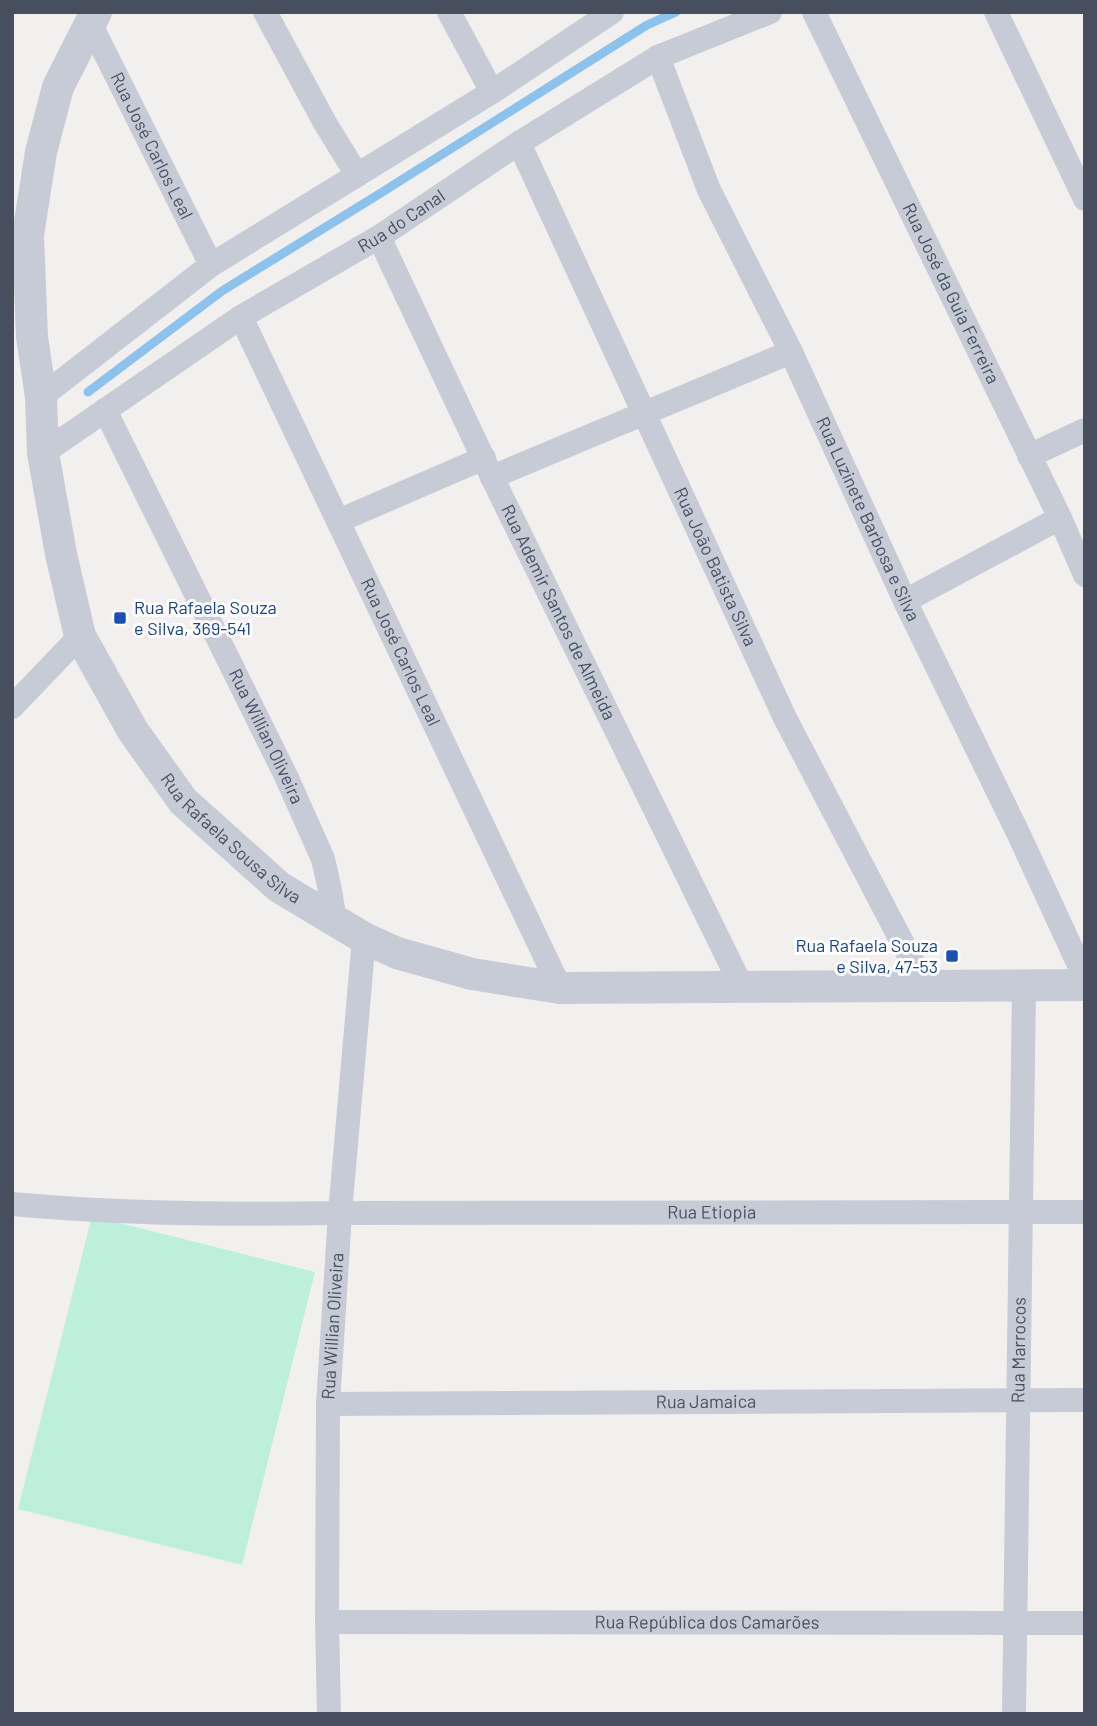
<svg xmlns="http://www.w3.org/2000/svg" width="1097" height="1726" font-family="Barlow,sans-serif">
<style>
.green{fill:#beefdc}
.lines{fill:none;stroke-linecap:round;stroke-linejoin:round}
.stream{stroke:#8cc2ec;stroke-width:9}
.minor{stroke:#c6cbd6;stroke-width:24}
.tertiary{stroke:#c6cbd6;stroke-width:32}
.transit-dot{fill:#1a4fb4;stroke:#fff;stroke-width:2.5}
.labels{text-anchor:middle;stroke-width:6;stroke-linejoin:round;paint-order:stroke}
.street-label{font-size:18px;fill:#474e5d;stroke:#fff}
.transit-label{font-size:18px;fill:#164399;stroke:#fff;text-anchor:start}
</style>
<rect width="100%" height="100%" fill="#f2f0ef"/>
<path class="green" d="M 92,1216 L 315,1272 L 242,1565 L 18,1509 Z"/>
<g class="lines">
<path class="stream" d="M 88,392 L 222,291 L 376,196 L 647,25 L 676,12"/>
<g class="minor">
<path d="M 265,12 L 325,123 L 357,175"/>
<path d="M 449,12 L 492,92"/>
<path id="s1" d="M 814,12 L 1060,518 L 1085,575"/>
<path d="M 996,12 L 1085,199"/>
<path id="s2" d="M 91,25 L 211,265"/>
<path id="s3" d="M 658,57 L 709,190 L 791,352 L 905,601 L 1020,837 L 1085,978"/>
<path id="s4" d="M 519,143 L 785,718 L 925,986"/>
<path id="s5" d="M 379,237 L 492,477 L 742,987"/>
<path id="s6" d="M 241,317 L 560,988"/>
<path d="M 41,397 L 211,265 L 492,92 L 612,12"/>
<path id="s7" d="M 105,410 L 286,776 L 323,859 L 330,890 L 335,921"/>
<path id="s8" d="M 43,453 L 241,317 L 379,237 L 519,143 L 658,57 L 770,12"/>
<path d="M 1029,456 L 1085,430"/>
<path d="M 492,477 L 791,352"/>
<path d="M 338,521 L 484,458"/>
<path d="M 905,601 L 1060,518"/>
<path d="M 12,707 L 80,636"/>
<path id="s9" d="M 12,1204 C 120,1214 232,1215 340,1213 L 1085,1212"/>
<path id="s10" d="M 328,1404 L 1085,1400"/>
<path id="s11" d="M 327,1622 L 1085,1623"/>
<path id="s12" d="M 329,1714 L 327,1622 L 328,1404 L 340,1213 L 364,938"/>
<path id="s13" d="M 1014,1714 L 1024,986"/>
</g>
<path class="tertiary" id="s14" d="M 96,12 L 58,87 L 41,152 L 28,235 L 32,337 L 41,397 L 43,453 L 61,554 L 80,636 L 133,731 L 183,801 L 279,887 L 364,938 L 397,953 L 472,974 L 560,988 L 1085,985"/>
</g>
<g class="transit-dot">
<rect x="113" y="611" width="14" height="14" rx="3.5"/>
<rect x="945" y="949" width="14" height="14" rx="3.5"/>
</g>
<g class="labels">
<g class="street-label">
<text dy="6" stroke="none"><textPath href="#s2" startOffset="135">Rua José Carlos Leal</textPath></text>
<text dy="6" stroke="none"><textPath href="#s8" startOffset="427">Rua do Canal</textPath></text>
<text dy="6" stroke="none"><textPath href="#s1" startOffset="313">Rua José da Guia Ferreira</textPath></text>
<text dy="6" stroke="none"><textPath href="#s3" startOffset="508">Rua Luzinete Barbosa e Silva</textPath></text>
<text dy="6" stroke="none"><textPath href="#s4" startOffset="467">Rua João Batista Silva</textPath></text>
<text dy="6" stroke="none"><textPath href="#s5" startOffset="416">Rua Ademir Santos de Almeida</textPath></text>
<text dy="6" stroke="none"><textPath href="#s6" startOffset="371">Rua José Carlos Leal</textPath></text>
<text dy="6" stroke="none"><textPath href="#s7" startOffset="364">Rua Willian Oliveira</textPath></text>
<text dy="6" stroke="none"><textPath href="#s14" startOffset="896">Rua Rafaela Sousa Silva</textPath></text>
<text dy="6" stroke="none"><textPath href="#s9" startOffset="700">Rua Etiopia</textPath></text>
<text dy="6" stroke="none"><textPath href="#s12" startOffset="388">Rua Willian Oliveira</textPath></text>
<text dy="6" stroke="none"><textPath href="#s13" startOffset="364">Rua Marrocos</textPath></text>
<text dy="6" stroke="none"><textPath href="#s10" startOffset="378">Rua Jamaica</textPath></text>
<text dy="6" stroke="none"><textPath href="#s11" startOffset="380">Rua República dos Camarões</textPath></text>
</g>
<g class="transit-label">
<text x="134" y="614">Rua Rafaela Souza<tspan x="134" dy="21">e Silva, 369-541</tspan></text>
<text x="938" y="952" text-anchor="end">Rua Rafaela Souza<tspan x="938" dy="21">e Silva, 47-53</tspan></text>
</g>
</g>
<rect width="1097" height="1726" fill="none" stroke="#474e5d" stroke-width="28"/>
</svg>
